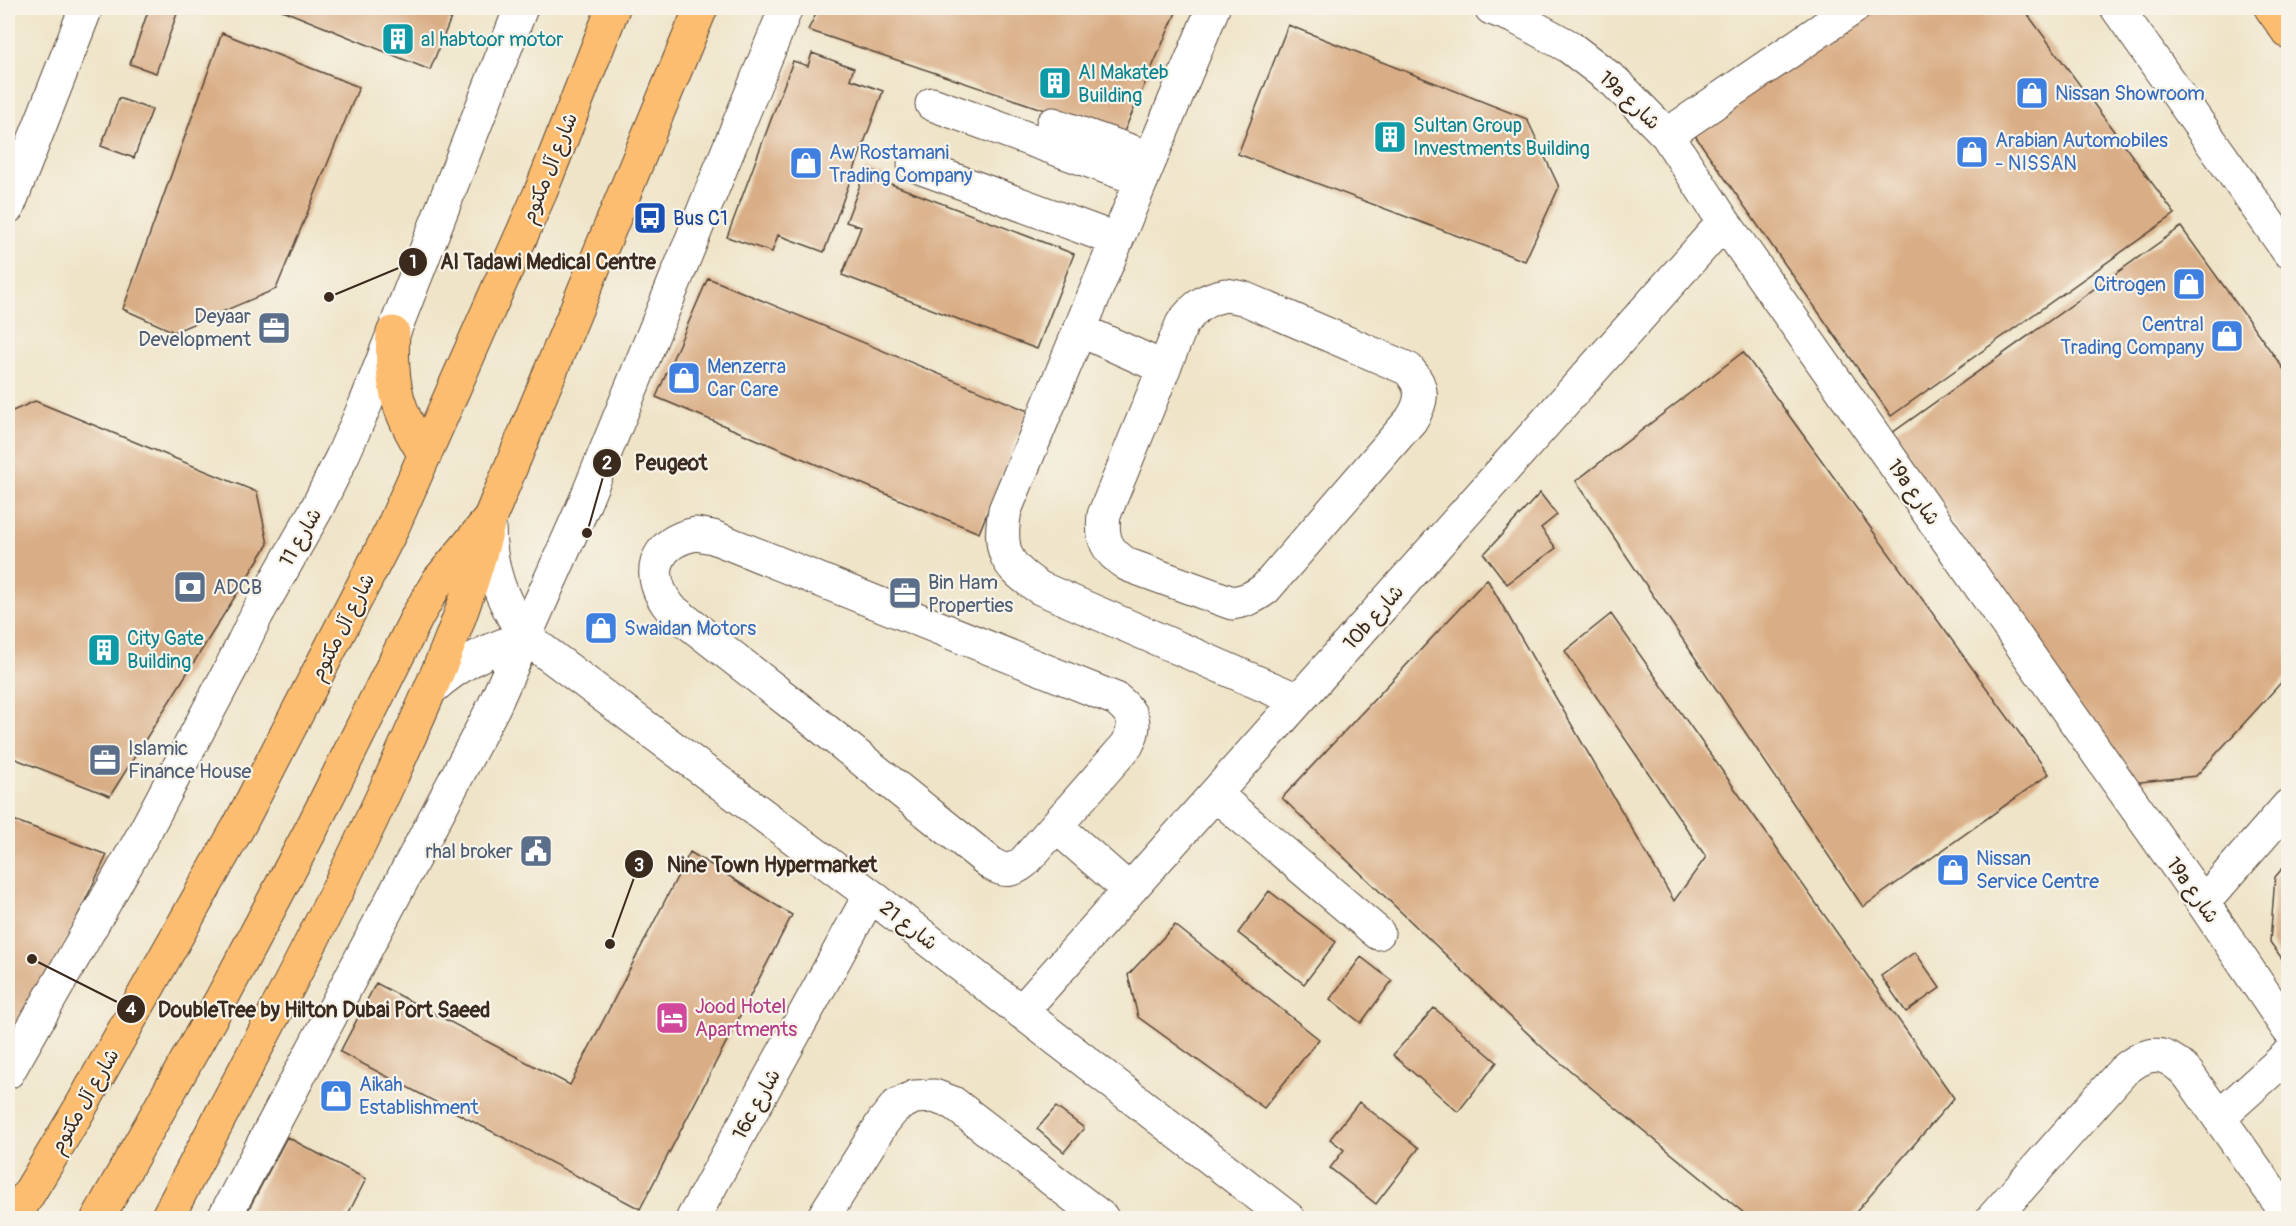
<svg xmlns="http://www.w3.org/2000/svg" width="2296" height="1226" font-family="Pangolin,'Playpen Sans Arabic',sans-serif">
<style>
.building{fill:#d9ad85}
.lines{fill:none;stroke-linecap:round;stroke-linejoin:round}
.minor-casing{stroke:#564638;stroke-width:35}
.major-casing{stroke:#564638;stroke-width:35}
.minor{stroke:#fff;stroke-width:33}
.major{stroke:#fcbd6f;stroke-width:33}
.labels{text-anchor:middle;stroke-width:4.5;stroke-linejoin:round;paint-order:stroke}
.culture-label{font-size:20px;fill:#0d838f;stroke:#f7f3e8;text-anchor:start}
.shop-label{font-size:20px;fill:#366cbe;stroke:#f7f3e8;text-anchor:start}
.street-label{font-size:20px;fill:#3b2a1e;stroke:#f7f3e8}
.transit-label{font-size:20px;fill:#164399;stroke:#f7f3e8;text-anchor:start}
.service-label{font-size:20px;fill:#4e5e75;stroke:#f7f3e8;text-anchor:start}
.hotel-label{font-size:20px;fill:#b23c85;stroke:#f7f3e8;text-anchor:start}
.leader{fill:none;stroke:#3b2a1e;stroke-width:2}
.callout-dot{fill:#3b2a1e;stroke:#f7f3e8;stroke-width:2}
.mark-label{font-size:18px;text-anchor:middle;font-weight:bold;fill:#fff}
.callout-label{font-size:21px;text-anchor:middle;font-weight:bold;fill:#3b2a1e;stroke:#f7f3e8;stroke-width:4.5;stroke-linejoin:round;paint-order:stroke}
</style>
<rect width="100%" height="100%" fill="#f7f3e8"/>
<filter id="ink" filterUnits="userSpaceOnUse"><feTurbulence type="fractalNoise" baseFrequency=".0167" numOctaves="2"/><feDisplacementMap in="SourceGraphic" scale="12" xChannelSelector="R" yChannelSelector="G"/><feConvolveMatrix kernelMatrix="1 2 1 2 8 2 1 2 1" color-interpolation-filters="sRGB"/></filter>
<filter id="wash" filterUnits="userSpaceOnUse"><feTurbulence type="fractalNoise" baseFrequency=".008" numOctaves="4" result="noise"/><feDisplacementMap in="SourceGraphic" scale="24" xChannelSelector="R" yChannelSelector="G"/><feGaussianBlur stdDeviation="1.35" result="paint"/><feColorMatrix in="noise" values="0 0 0 0 0 0 0 0 0 0 0 0 0 0 0 0 0 1.4 0 .05"/><feComposite in="paint" operator="in"/></filter>
<g filter="url(#wash)">
<rect width="100%" height="100%" fill="#efe4c8"/>
<g id="blocks">
<path class="building" d="M 149,8 L 179,8 L 156,73 L 130,64 Z
M 277,8 L 455,8 L 430,70 Z
M 819,8 L 1178,8 L 1122,136 L 808,30 Z
M 1862,8 L 2023,8 L 2175,214 L 1891,416 L 1689,127 Z
M 1288,25 L 1527,119 L 1559,187 L 1525,261 L 1238,154 Z
M 222,33 L 359,87 L 276,289 L 174,332 L 123,309 Z
M 812,53 L 854,68 L 850,79 L 883,91 L 824,252 L 778,235 L 772,252 L 727,237 L 793,61 L 808,66 Z
M 119,98 L 152,110 L 134,158 L 101,146 Z
M 866,169 L 885,175 L 883,181 L 1074,254 L 1037,349 L 842,275 L 861,227 L 846,222 Z
M 2181,227 L 2288,375 L 2288,675 L 2196,776 L 2131,783 L 1892,433 Z
M 708,278 L 1028,411 L 979,533 L 656,397 Z
M 1743,352 L 2049,774 L 1863,907 L 1576,481 Z
M 35,401 L 257,492 L 268,544 L 110,796 L 8,756 L 8,413 Z
M 1540,493 L 1557,515 L 1541,528 L 1556,548 L 1507,584 L 1484,554 Z
M 1487,579 L 1674,901 L 1706,857 L 1565,651 L 1611,614 L 1954,1098 L 1851,1218 L 1750,1218 L 1544,1049 L 1282,798 Z
M 8,818 L 107,855 L 8,1062 Z
M 690,852 L 792,915 L 640,1209 L 340,1052 L 376,983 L 570,1085 Z
M 2288,862 L 2288,967 L 2270,942 L 2275,877 Z
M 1269,891 L 1336,942 L 1304,984 L 1238,933 Z
M 1175,925 L 1319,1039 L 1264,1108 L 1138,1017 L 1128,975 Z
M 1915,952 L 1940,988 L 1906,1012 L 1881,976 Z
M 1361,957 L 1392,981 L 1361,1023 L 1330,999 Z
M 1434,1008 L 1497,1062 L 1458,1112 L 1393,1055 Z
M 1359,1102 L 1419,1148 L 1376,1204 L 1330,1168 L 1344,1150 L 1330,1139 Z
M 1056,1107 L 1084,1128 L 1064,1152 L 1037,1129 Z
M 287,1137 L 366,1179 L 346,1218 L 244,1218 Z"/>
</g>
</g>
<g filter="url(#ink)">
<use href="#blocks" fill-opacity="0" stroke="#564638" stroke-width="1.5"/>
<g class="lines">
<g class="minor-casing">
<path id="minor" d="M 1213,8 L 1005,510 C 998,551 1005,566 1040,588 L 1298,700
M 1491,8 L 1515,17 L 1568,46 L 1615,82 L 1667,135 L 1724,222 L 2203,903 L 2288,1029
M 2117,8 L 2288,251
M 932,104 L 1142,180
M 1053,124 L 1151,158
M 1667,135 L 1853,8
M 914,165 L 1117,240
M 8,207 L 86,8
M 1226,295 L 1243,298 L 1408,369 C 1424,387 1424,400 1411,420 L 1265,589 C 1254,597 1246,601 1232,603 L 1128,565 C 1107,552 1101,540 1104,515 L 1182,324 C 1195,306 1205,299 1226,295 Z
M 1080,330 L 1164,368
M 489,524 C 489,570 501,598 525,637 L 870,895 L 1288,1218
M 696,534 L 713,537 L 1116,699 C 1134,713 1138,724 1127,745 L 1024,862 C 1013,871 1005,872 993,865 L 814,721 L 671,609 C 644,576 653,542 696,534 Z
M 431,689 C 461,662 488,650 525,637
M 1215,794 L 1378,933
M 1056,826 L 1129,890
M 2203,903 L 2288,806
M 1021,1012 L 1724,222
M 8,1072 L 142,837 L 231,668 L 257,614 L 316,510 L 342,457 L 366,403 L 521,8
M 2219,1117 L 2288,1055
M 224,1218 L 494,706 L 585,502 L 786,8
M 693,1218 L 870,895
M 823,1218 L 883,1122 L 896,1106 L 914,1097 L 934,1096 L 953,1103 L 1102,1218
M 1993,1218 L 2123,1071 C 2149,1049 2165,1050 2188,1074 L 2288,1215"/>
</g>
<g class="major-casing">
<path id="major" d="M 2271,8 L 2288,32
M 393,333 C 390,385 397,411 425,455
M 14,1218 L 79,1110 L 240,824 L 391,531 L 541,191 L 613,8
M 98,1218 L 222,998 L 313,826 L 418,615 L 438,581 L 487,522
M 167,1218 C 243,1072 322,928 391,778 C 429,693 468,610 489,520 L 701,8"/>
</g>
<use href="#minor" class="minor"/>
<use href="#major" class="major"/>
</g>
</g>
<defs>
<g id="building-square" transform="scale(1.725)"><rect x="-9" y="-9" width="18" height="18" rx="4" fill="#0f9aa8" stroke="#f7f3e8"/><path d="M-4-6H4V6H1V3H-1V6H-4ZM-2.5-4.3h1.7v1.8h-1.7ZM.8-4.3h1.7v1.8H.8ZM-2.5-1h1.7V.8h-1.7ZM.8-1h1.7V.8H.8Z" fill="#fff"/></g>
<g id="shop-square" transform="scale(1.725)"><rect x="-9" y="-9" width="18" height="18" rx="4" fill="#3f7fe0" stroke="#f7f3e8"/><path d="M-5-2.5h2.3a2.7 3.5 0 0 1 5.4 0H5L5.5 6h-11ZM-1.5-2.5h3a1.5 2.3 0 0 0-3 0Z" fill="#fff"/></g>
<g id="bus-square" transform="scale(1.725)"><rect x="-9" y="-9" width="18" height="18" rx="4" fill="#1a4fb4" stroke="#f7f3e8"/><path d="M-5-6H5V4H4V6H2V4H-2V6H-4V4H-5ZM-3.5-4V0h7V-4ZM-3.5 1.2v1.5H-2V1.2ZM2 1.2v1.5H3.5V1.2Z" fill="#fff"/></g>
<g id="office-square" transform="scale(1.725)"><rect x="-9" y="-9" width="18" height="18" rx="4" fill="#5c6f8a" stroke="#f7f3e8"/><path d="M-6-3h4V-5.5h4V-3h4V5H-6ZM-1-4.5V-3h2v-1.5ZM-6 0V1H6V0Z" fill="#fff"/></g>
<g id="bank-square" transform="scale(1.725)"><rect x="-9" y="-9" width="18" height="18" rx="4" fill="#5c6f8a" stroke="#f7f3e8"/><path d="M-6-4H6V4H-6ZM0-2.3a2.3 2.3 0 1 0 0 4.6a2.3 2.3 0 1 0 0-4.6Z" fill="#fff"/></g>
<g id="civic-square" transform="scale(1.725)"><rect x="-9" y="-9" width="18" height="18" rx="4" fill="#5c6f8a" stroke="#f7f3e8"/><path d="M-.6-6.5H3V-4.5H.6V-3L4-1V1h2V6H-6V1h2V-1L-.6-3ZM-1.2 2.5V6h2.4V2.5Z" fill="#fff"/></g>
<g id="hotel-square" transform="scale(1.725)"><rect x="-9" y="-9" width="18" height="18" rx="4" fill="#d1479c" stroke="#f7f3e8"/><path d="M-6-4.5h1.5V1H6V5H4.5V3h-9V5H-6ZM-4 0a1.8 1.8 0 1 1 3.6 0ZM.5 0V-2.5h3Q6-2.5 6 0Z" fill="#fff"/></g>
</defs>
<g fill-rule="evenodd">
<use href="#building-square" x="398" y="39"/>
<use href="#building-square" x="1055" y="83"/>
<use href="#shop-square" x="2032" y="93"/>
<use href="#building-square" x="1390" y="137"/>
<use href="#shop-square" x="1972" y="152"/>
<use href="#shop-square" x="806" y="163"/>
<use href="#bus-square" x="650" y="218"/>
<use href="#shop-square" x="2189" y="284"/>
<use href="#office-square" x="274" y="328"/>
<use href="#shop-square" x="2227" y="336"/>
<use href="#shop-square" x="684" y="378"/>
<use href="#bank-square" x="190" y="587"/>
<use href="#office-square" x="905" y="593"/>
<use href="#shop-square" x="601" y="628"/>
<use href="#building-square" x="104" y="650"/>
<use href="#office-square" x="105" y="760"/>
<use href="#civic-square" x="536" y="851"/>
<use href="#shop-square" x="1953" y="870"/>
<use href="#hotel-square" x="672" y="1018"/>
<use href="#shop-square" x="336" y="1096"/>
</g>
<g class="labels">
<g class="culture-label">
<text x="421" y="46">al habtoor motor</text>
<text x="1078" y="79">Al Makateb<tspan x="1078" dy="23">Building</tspan></text>
<text x="1413" y="132">Sultan Group<tspan x="1413" dy="23">Investments Building</tspan></text>
<text x="127" y="645">City Gate<tspan x="127" dy="23">Building</tspan></text>
</g>
<g class="shop-label">
<text x="2055" y="100">Nissan Showroom</text>
<text x="1995" y="147">Arabian Automobiles<tspan x="1995" dy="23">- NISSAN</tspan></text>
<text x="829" y="159">Aw Rostamani<tspan x="829" dy="23">Trading Company</tspan></text>
<text x="2166" y="291" text-anchor="end">Citrogen</text>
<text x="2204" y="331" text-anchor="end">Central<tspan x="2204" dy="23">Trading Company</tspan></text>
<text x="707" y="373">Menzerra<tspan x="707" dy="23">Car Care</tspan></text>
<text x="624" y="635">Swaidan Motors</text>
<text x="1976" y="865">Nissan<tspan x="1976" dy="23">Service Centre</tspan></text>
<text x="359" y="1091">Aikah<tspan x="359" dy="23">Establishment</tspan></text>
</g>
<g class="street-label">
<text transform="translate(1630 100) rotate(43)" y="7">19a شارع</text>
<text transform="translate(549 168) rotate(-68)" y="7">شارع آل مكتوم</text>
<text transform="translate(1914 492) rotate(55)" y="7">19a شارع</text>
<text transform="translate(300 537) rotate(-60)" y="7">شارع 11</text>
<text transform="translate(1373 617) rotate(-48)" y="7">10b شارع</text>
<text transform="translate(342 627) rotate(-63)" y="7">شارع آل مكتوم</text>
<text transform="translate(2193 890) rotate(55)" y="7">19a شارع</text>
<text transform="translate(909 925) rotate(38)" y="7">شارع 21</text>
<text transform="translate(84 1101) rotate(-60)" y="7">شارع آل مكتوم</text>
<text transform="translate(756 1104) rotate(-61)" y="7">16c شارع</text>
</g>
<g class="transit-label">
<text x="673" y="225">Bus C1</text>
</g>
<g class="service-label">
<text x="251" y="323" text-anchor="end">Deyaar<tspan x="251" dy="23">Development</tspan></text>
<text x="928" y="589">Bin Ham<tspan x="928" dy="23">Properties</tspan></text>
<text x="213" y="594">ADCB</text>
<text x="128" y="755">Islamic<tspan x="128" dy="23">Finance House</tspan></text>
<text x="513" y="858" text-anchor="end">rhal broker</text>
</g>
<g class="hotel-label">
<text x="695" y="1013">Jood Hotel<tspan x="695" dy="23">Apartments</tspan></text>
</g>
</g>
<path class="leader" d="M329 297L413 262M587 533L607 463M610 944L639 864M32 959L131 1009"/>
<g class="callout-dot">
<circle cx="329" cy="297" r="6"/>
<circle cx="587" cy="533" r="6"/>
<circle cx="610" cy="944" r="6"/>
<circle cx="32" cy="959" r="6"/>
<circle cx="413" cy="262" r="15"/>
<circle cx="607" cy="463" r="15"/>
<circle cx="639" cy="864" r="15"/>
<circle cx="131" cy="1009" r="15"/>
</g>
<g class="mark-label">
<text x="413" y="268">1</text>
<text x="607" y="469">2</text>
<text x="639" y="871">3</text>
<text x="131" y="1015">4</text>
</g>
<g class="callout-label">
<text x="548" y="269">Al Tadawi Medical Centre</text>
<text x="671" y="470">Peugeot</text>
<text x="772" y="872">Nine Town Hypermarket</text>
<text x="324" y="1017">DoubleTree by Hilton Dubai Port Saeed</text>
</g>
<rect width="2296" height="1226" fill="none" stroke="#f7f3e8" stroke-width="30"/>
</svg>
